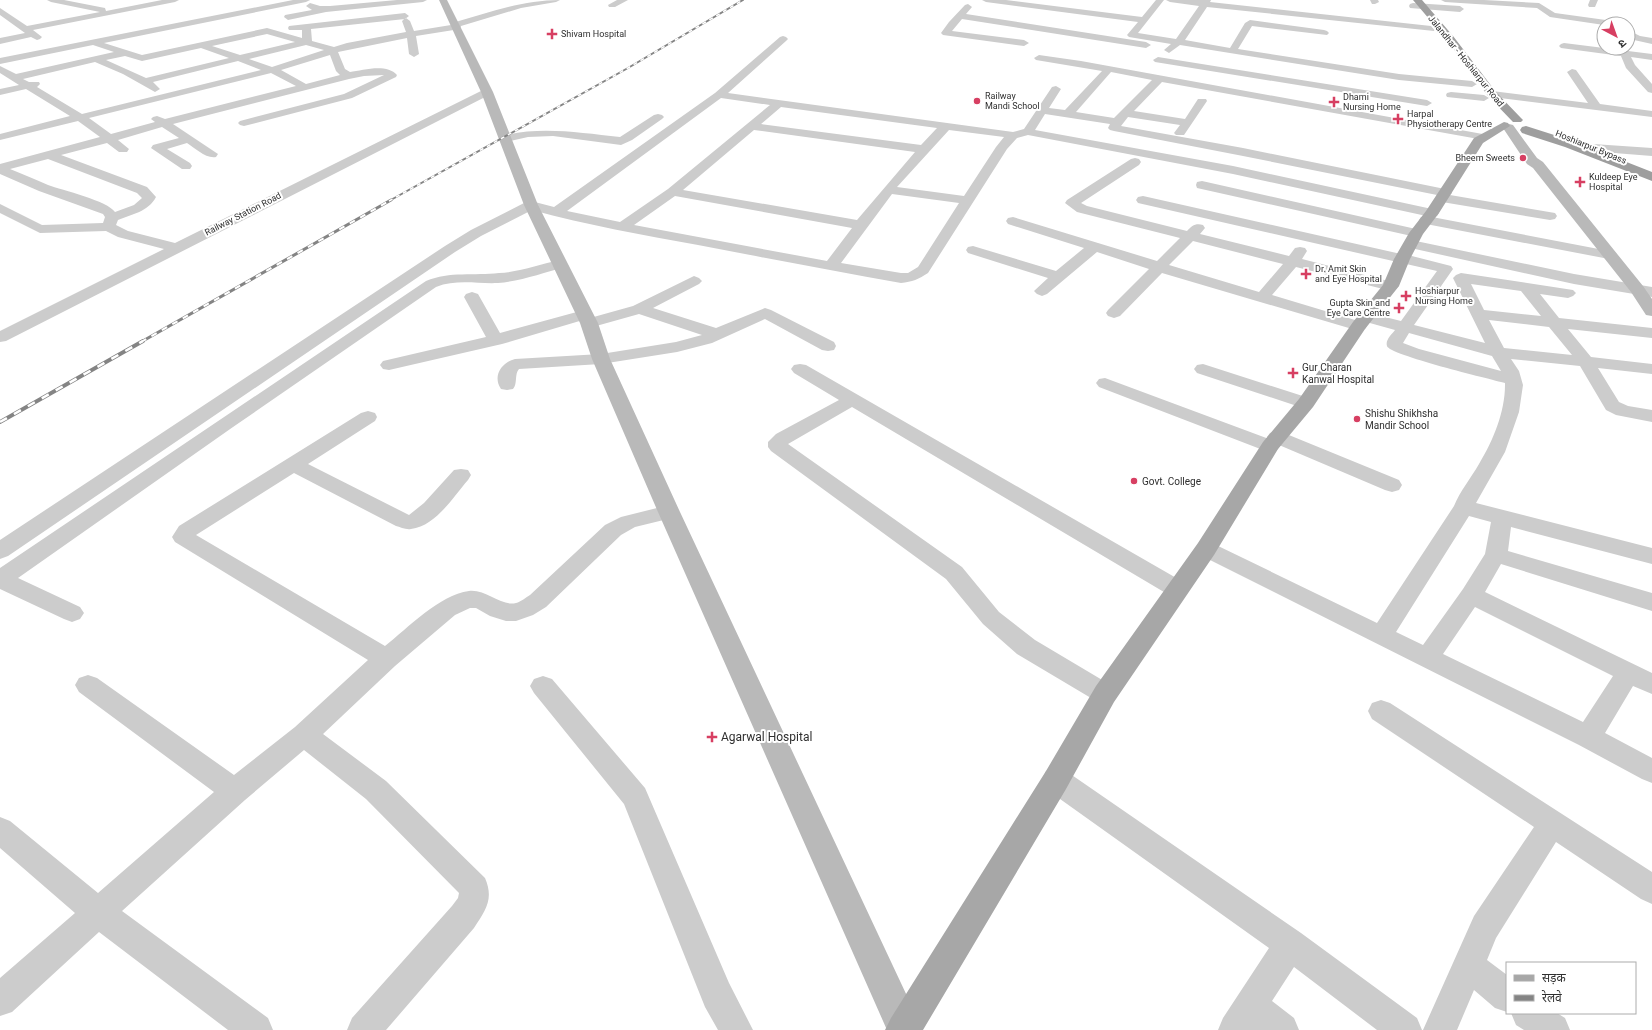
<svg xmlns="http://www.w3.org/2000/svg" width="1652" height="1030" font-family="Roboto,'Noto Sans Devanagari',sans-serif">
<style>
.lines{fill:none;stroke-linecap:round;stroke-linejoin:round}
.minor{fill:#ccc;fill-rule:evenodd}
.secondary{fill:#b9b9b9;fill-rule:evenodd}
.primary{fill:#a7a7a7;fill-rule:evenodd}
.trunk{fill:#9e9e9e;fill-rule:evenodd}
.rail-far2-casing{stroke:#848484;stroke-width:2}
.rail-far1-casing{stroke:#848484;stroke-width:3}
.rail-casing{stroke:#848484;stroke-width:4}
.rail-far2{stroke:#fff;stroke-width:1.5;stroke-dasharray:4;stroke-linecap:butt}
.rail-far1{stroke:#fff;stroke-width:2;stroke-dasharray:6;stroke-linecap:butt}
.rail{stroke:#fff;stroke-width:2.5;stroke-dasharray:8;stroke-linecap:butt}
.poi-dot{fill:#d73f62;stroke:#fff;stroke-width:1.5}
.labels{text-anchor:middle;stroke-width:4;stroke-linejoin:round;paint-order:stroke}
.far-poi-label{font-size:9px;fill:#2f2f2f;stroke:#fff;text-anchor:start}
.far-street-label{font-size:9px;fill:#2f2f2f;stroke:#fff}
.poi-label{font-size:10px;fill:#2f2f2f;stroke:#fff;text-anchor:start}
.near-poi-label{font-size:12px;fill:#2f2f2f;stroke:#fff;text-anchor:start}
</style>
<rect width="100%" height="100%" fill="#fff"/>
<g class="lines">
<path class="minor" d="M 47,0 L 64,0 L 105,8 L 106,11 L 162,0 L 179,0 L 175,2 L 33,30 L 42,37 L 40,39 L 37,40 L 31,37 L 0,44 L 0,38 L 25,33 L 0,15 L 0,8 L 27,26 L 100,12 L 51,2 Z
M 293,0 L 310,0 L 306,2 L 104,43 L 142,55 L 267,28 L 302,38 L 302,30 L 289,30 L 288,28 L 289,26 L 405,13 L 409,16 L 405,19 L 311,29 L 312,41 L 334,47 L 347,43 L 406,32 L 402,21 L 406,18 L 410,21 L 414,31 L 451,25 L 452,23 C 488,13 522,0 560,0 L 556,2 L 521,8 L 461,26 L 460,29 L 416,36 L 419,54 L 414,57 L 409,54 L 407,38 L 338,52 L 345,69 L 350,72 C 363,70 387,63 397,75 L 396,77 L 352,98 L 244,126 L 240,125 L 238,123 L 240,121 L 344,94 L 384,75 L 364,76 L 349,79 L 173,124 L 218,154 L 216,157 C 206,159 195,148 187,143 L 167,149 L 190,163 L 192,166 L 190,169 L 182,169 L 151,148 L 153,145 L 179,138 L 162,127 L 118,140 L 129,149 L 127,152 L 119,152 L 107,143 L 61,155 L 147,187 L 156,197 C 148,212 132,214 118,220 L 116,225 L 128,231 L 175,243 L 483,90 L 491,90 L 492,92 L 491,94 L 6,341 L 0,342 L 0,331 L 164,249 L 118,237 L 106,231 L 40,233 L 0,213 L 0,204 L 42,225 L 103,223 L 105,217 L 103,214 L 39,191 L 0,174 L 0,164 L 100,137 L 78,121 L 0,140 L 0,134 L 70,116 L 26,89 L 0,95 L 0,89 L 19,85 L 0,73 L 0,66 L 16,74 L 114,52 L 93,45 L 0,64 L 0,58 ZM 267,34 L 295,42 L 240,55 L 212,46 ZM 306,45 L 324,50 L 272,67 L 249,59 ZM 201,48 L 229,58 L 146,78 L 106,60 L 125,56 L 142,61 ZM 330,55 L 336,71 L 340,75 L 306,84 L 281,70 ZM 238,61 L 261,70 L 82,114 L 37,87 L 40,84 L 39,82 L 29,82 L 23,79 L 95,62 L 123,74 L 155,92 L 160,89 L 153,82 ZM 271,73 L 296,86 L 165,119 L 157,116 L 153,117 L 151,119 L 155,122 L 111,134 L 89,118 ZM 48,159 L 137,193 L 142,198 L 134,205 L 115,212 C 108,201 62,190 48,185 C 36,180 23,174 10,169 Z
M 397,0 L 427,0 L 423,2 L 326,12 L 288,20 L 284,17 L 285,15 L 312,10 L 306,6 L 310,3 L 320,6 L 330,6 Z
M 617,0 L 628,0 L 615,7 L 609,7 L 608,5 Z
M 982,0 L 1006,0 L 1142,17 L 1156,0 L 1164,0 L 1138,33 L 1176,39 L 1199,6 L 1170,2 L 1166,0 L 1211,0 L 1210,2 L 1431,26 L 1435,29 L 1434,31 L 1207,7 L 1185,40 L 1230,48 L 1245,23 L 1250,20 L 1324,30 L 1327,31 L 1329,33 L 1327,35 L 1252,26 L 1238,49 L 1399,74 L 1472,81 L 1477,84 L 1472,87 L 1399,80 L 1180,45 L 1169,53 L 1164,50 L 1171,44 L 1129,37 L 1127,35 L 1138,22 L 986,2 Z
M 1370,0 L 1378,0 L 1379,2 L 1375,4 L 1372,4 Z
M 1441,0 L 1484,0 L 1539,3 L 1555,13 L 1613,21 L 1617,24 L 1604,24 L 1604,25 L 1550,17 L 1537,8 L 1445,2 Z
M 1590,0 L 1598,0 L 1595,7 L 1589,7 L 1588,5 Z
M 1413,3 L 1460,6 L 1464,9 L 1460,12 L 1410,8 L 1409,6 L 1410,4 Z
M 968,4 L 972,7 L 966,14 L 1146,42 L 1151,45 L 1146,48 L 962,19 L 952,31 L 1024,40 L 1029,43 L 1024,46 L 943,35 L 941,33 L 949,22 L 965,5 Z
M 1628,30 L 1640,36 L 1652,38 L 1652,44 L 1634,40 L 1628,37 Z
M 783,36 L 786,37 L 788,39 L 786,41 L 728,93 L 1013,132 L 1024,129 L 1052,87 L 1056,86 L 1061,89 L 1049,108 L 1065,110 L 1102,71 L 1036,60 L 1034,58 L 1039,55 L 1081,61 L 1488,135 L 1490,137 L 1488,139 L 1484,140 L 1162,82 L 1134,111 L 1185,119 L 1198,99 L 1206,99 L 1207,101 L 1184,135 L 1176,135 L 1174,133 L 1180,125 L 1128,117 L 1121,126 L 1243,148 L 1445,189 L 1450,190 L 1452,193 L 1450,195 L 1555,213 L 1557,216 L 1555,219 L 1550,220 L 1442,202 L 1437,201 L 1435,198 L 1437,195 L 1243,156 L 1114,131 L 1110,130 L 1108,128 L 1110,124 L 1045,114 L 1035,130 L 1233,166 L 1432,209 L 1437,210 L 1439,213 L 1437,216 L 1432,217 L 1609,251 L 1614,252 L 1616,255 L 1614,258 L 1609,259 L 1426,224 L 1421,223 L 1419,220 L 1421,217 L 1431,217 L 1233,174 L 1028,135 L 1017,138 L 1007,149 L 928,273 C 919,279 912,282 901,283 C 833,271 766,258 698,245 C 643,235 587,225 532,210 L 481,236 L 455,252 L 8,556 L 0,559 L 0,540 L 445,246 L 471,230 L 526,202 L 531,201 L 554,207 L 715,93 L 780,37 ZM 1111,72 L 1152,80 L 1114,118 L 1076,112 ZM 721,98 L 770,105 L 668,189 L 620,222 L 567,211 ZM 781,107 L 937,128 L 921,145 L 761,124 ZM 754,130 L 915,152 L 857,220 L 683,190 ZM 949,130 L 1004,137 L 996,147 L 964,196 L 897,187 ZM 892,194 L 959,203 L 918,267 L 908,273 L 901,273 L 841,263 ZM 675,196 L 852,228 L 827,261 L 634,225 Z
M 1564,43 L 1652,54 L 1652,60 L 1631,57 L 1635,65 L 1652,84 L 1652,93 L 1648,92 L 1626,68 L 1621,56 L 1561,48 L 1559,46 L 1561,44 Z
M 1158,57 L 1427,100 L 1432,103 L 1427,106 L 1155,62 L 1153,60 Z
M 1572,69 L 1576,70 L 1600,104 L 1652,111 L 1652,117 L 1492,97 L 1487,94 L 1492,91 L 1588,103 L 1567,72 Z
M 1451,92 L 1484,95 L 1489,98 L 1484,101 L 1447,97 L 1446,95 L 1447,93 Z
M 658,114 L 662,115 L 664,117 L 662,119 L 632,140 L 621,145 L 553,136 L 528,137 L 506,142 L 502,140 L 500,138 L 502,136 C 541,126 580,133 620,137 L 654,115 Z
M 1593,144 L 1652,148 L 1652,156 L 1589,151 L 1587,148 L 1589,145 Z
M 1135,158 L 1139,159 L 1141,162 L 1139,165 L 1081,203 L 1087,206 L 1187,231 C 1192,226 1195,223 1203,225 L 1205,228 L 1200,234 L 1289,256 L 1295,248 L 1300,247 L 1305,248 L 1307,251 L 1302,259 L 1396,283 L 1399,286 L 1396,289 L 1391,291 L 1296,267 L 1272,295 L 1365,323 L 1367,326 L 1365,329 L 1359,331 L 1162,273 L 1120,316 L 1114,318 L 1108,316 L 1106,313 L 1108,310 L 1149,269 L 1097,252 L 1047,294 L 1042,296 L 1037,294 L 1034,291 L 1048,278 L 968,253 L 966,250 L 968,247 L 973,246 L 1056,271 L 1084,248 L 1008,224 L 1006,221 L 1008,218 L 1013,217 L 1157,261 L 1180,238 L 1077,212 L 1065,203 L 1067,200 L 1131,159 ZM 1193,241 L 1283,264 L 1259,292 L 1169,265 Z
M 1202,181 L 1416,229 L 1421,230 L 1423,233 L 1421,236 L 1416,237 L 1197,188 L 1196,185 L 1197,182 Z
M 1143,196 L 1401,254 L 1404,254 L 1451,266 L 1453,269 L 1414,325 L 1485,343 L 1453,278 L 1456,275 L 1461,273 L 1573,290 L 1576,293 L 1573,296 L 1568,298 L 1540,294 L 1559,318 L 1652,328 L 1652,338 L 1568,329 L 1591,357 L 1652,364 L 1652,374 L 1598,368 L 1619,402 L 1628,406 L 1652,410 L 1652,422 L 1616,415 L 1606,410 L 1580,366 L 1511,359 L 1519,371 L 1523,385 L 1519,412 L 1505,452 L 1476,503 L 1652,548 L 1652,564 L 1511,527 L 1508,551 L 1652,593 L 1652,611 L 1501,564 L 1485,592 L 1652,673 L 1652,694 L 1633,686 L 1605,733 L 1652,758 L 1652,783 L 1642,779 L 1579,745 L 1198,554 L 1195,549 L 1198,544 L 1206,541 L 1214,544 L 1377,623 L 1454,506 C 1460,491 1471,478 1479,464 C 1493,441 1505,412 1505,385 L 1505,383 C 1490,379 1389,355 1387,346 C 1385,340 1392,334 1395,330 L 1359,320 L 1357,317 L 1359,314 L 1365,312 L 1401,321 L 1437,271 L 1138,203 L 1136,200 L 1138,197 ZM 1471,284 L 1521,291 L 1541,316 L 1484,310 ZM 1489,320 L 1549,327 L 1572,355 L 1504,348 ZM 1409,333 L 1492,356 L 1501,371 L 1419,349 L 1403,343 ZM 1469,516 L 1491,522 L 1485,554 L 1463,589 L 1423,645 L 1396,632 ZM 1475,607 L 1613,676 L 1583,722 L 1443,654 Z
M 1411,240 L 1574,274 L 1652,287 L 1652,297 L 1574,284 L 1406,247 L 1404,244 L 1406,241 Z
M 560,260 L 565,261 L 567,264 L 565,267 C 543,273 521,281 498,283 C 477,284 456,279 436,287 L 233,427 L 18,578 L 80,607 L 84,613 L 80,619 L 72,622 L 64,619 L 0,589 L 0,568 L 426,281 C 450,271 474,276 499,273 C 520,272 540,264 560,260 Z
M 694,276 L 699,278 L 702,281 L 699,284 L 653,308 L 716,328 L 765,308 L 771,310 L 834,342 L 836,346 L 834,350 L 828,351 L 822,350 L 765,319 L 712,343 L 677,352 L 601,364 L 519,369 C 514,375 518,383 513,389 L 507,390 L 501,389 C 492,376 502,362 515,359 L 601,354 L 676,342 L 702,335 L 639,314 L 589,328 L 583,326 L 581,323 L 583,320 L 502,344 L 389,370 L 383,369 L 380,365 L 383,361 L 486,337 L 464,297 L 466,294 L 472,292 L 478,294 L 500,333 L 584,310 L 590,312 L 592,315 L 590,318 L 633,306 Z
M 800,364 L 806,365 L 1185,583 L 1188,589 L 1185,595 L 1177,597 L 1169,595 L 852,407 L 788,444 L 962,567 L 999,612 L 1035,640 L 1114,687 L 1118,694 L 1114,701 L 1105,704 L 1096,701 L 1017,654 L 983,624 L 946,579 L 771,451 L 768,447 L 768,442 L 776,434 L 839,400 L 794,373 L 791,369 L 794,365 Z
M 1203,364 L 1312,399 L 1315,403 L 1312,407 L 1306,408 L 1300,407 L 1197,373 L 1194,369 L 1197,365 Z
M 1105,378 L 1269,439 L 1267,437 L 1270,433 L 1277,431 L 1284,433 L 1399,480 L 1402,485 L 1399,490 L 1392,492 L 1385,490 L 1279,445 L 1280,446 L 1277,450 L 1270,452 L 1263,450 L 1099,387 L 1096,383 L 1099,379 Z
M 368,411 L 375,413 L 377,417 L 375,421 L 308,464 L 409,515 L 424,503 L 454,470 L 461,469 L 468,470 L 471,475 L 468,480 C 453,497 436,526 411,529 C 406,530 400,527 396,526 L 294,473 L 196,535 L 385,646 C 408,628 439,595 469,591 C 486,589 502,607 516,603 C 521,602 526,597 530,595 L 605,525 L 621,517 L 669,505 L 676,507 L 679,512 L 676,517 L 635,527 L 621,535 L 546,607 L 533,615 L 516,621 L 506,621 L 490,616 L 476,608 L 470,608 L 455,615 L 395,666 L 323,734 L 386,781 L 485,878 C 494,899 486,910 474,928 L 386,1030 L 347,1030 L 352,1018 L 452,906 L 458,898 L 459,893 L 366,799 L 304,750 L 245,800 L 122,911 L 268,1018 L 273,1030 L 228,1030 L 99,932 L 12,1012 L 0,1016 L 0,978 L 75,913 L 0,848 L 0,817 L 10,821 L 98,893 L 214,792 L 79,692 L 75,685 L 79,678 L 88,675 L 97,678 L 234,775 L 295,727 L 368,660 L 175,542 L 172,537 L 179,526 L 361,413 Z
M 543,676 L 552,679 L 645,788 L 729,983 L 753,1030 L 718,1030 L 705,1007 L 624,804 L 534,693 L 530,686 L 534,679 Z
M 1381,700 L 1390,703 L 1652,872 L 1652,904 L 1641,899 L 1556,842 L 1496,938 L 1487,960 L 1507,975 L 1507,1012 L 1495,1008 L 1474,990 L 1457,1030 L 1423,1030 L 1474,916 L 1534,827 L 1372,719 L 1368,711 L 1372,703 Z
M 1056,768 L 1066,771 L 1301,933 L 1417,1018 L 1422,1030 L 1377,1030 L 1294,967 L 1272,1001 L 1294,1018 L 1299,1030 L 1218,1030 L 1223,1018 L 1269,948 L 1046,789 L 1042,780 L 1046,771 Z
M 1511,1013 L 1557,1013 L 1565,1018 L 1570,1030 L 1524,1030 L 1516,1025 Z"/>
<path class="secondary" d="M 439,0 L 447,0 L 493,92 L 538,205 L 598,323 L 610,359 L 680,512 L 923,1030 L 887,1030 L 658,512 L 592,359 L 580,323 L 524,205 L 481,92 Z
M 1509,124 L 1513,125 L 1537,158 L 1543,162 L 1643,286 L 1652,299 L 1652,316 L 1646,315 L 1631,292 L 1533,168 L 1527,164 L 1503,128 L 1505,125 Z"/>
<path class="primary" d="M 1504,122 L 1508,123 L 1510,126 L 1483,143 L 1439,213 L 1423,234 L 1410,259 L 1399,286 L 1365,329 L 1313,407 L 1278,449 L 1214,555 L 1114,702 L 1066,789 L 923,1030 L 885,1030 L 891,1018 L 1046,771 L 1096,686 L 1198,543 L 1263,442 L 1299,399 L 1353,322 L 1383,285 L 1394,259 L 1409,233 L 1426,211 L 1474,138 Z"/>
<path class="trunk" d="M 1413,0 L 1422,0 L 1453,36 L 1496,92 L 1521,118 L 1523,120 L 1521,122 L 1513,122 L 1488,96 L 1447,40 Z
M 1526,126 L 1573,141 L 1652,172 L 1652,181 L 1565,147 L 1522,133 L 1520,130 L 1522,127 Z"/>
<g class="rail-far2-casing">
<path id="rail-far2" d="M 389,201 L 628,68 L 743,0"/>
</g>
<g class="rail-far1-casing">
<path id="rail-far1" d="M 141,342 L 391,200"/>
</g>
<g class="rail-casing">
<path id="rail" d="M 0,422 L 143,341"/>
</g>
<use href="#rail-far2" class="rail-far2"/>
<use href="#rail-far1" class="rail-far1"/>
<use href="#rail" class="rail"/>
</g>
<g class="poi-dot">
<path d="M550 28h4v4h4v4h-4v4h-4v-4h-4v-4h4z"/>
<circle cx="977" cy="101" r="4"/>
<path d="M1332 96h4v4h4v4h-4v4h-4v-4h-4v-4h4z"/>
<path d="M1396 113h4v4h4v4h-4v4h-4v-4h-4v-4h4z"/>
<circle cx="1523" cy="158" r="4"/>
<path d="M1578 176h4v4h4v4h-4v4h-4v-4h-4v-4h4z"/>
<path d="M1304 268h4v4h4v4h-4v4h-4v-4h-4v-4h4z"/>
<path d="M1404 290h4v4h4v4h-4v4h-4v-4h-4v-4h4z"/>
<path d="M1397 302h4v4h4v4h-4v4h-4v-4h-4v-4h4z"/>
<path d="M1291 367h4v4h4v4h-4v4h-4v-4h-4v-4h4z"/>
<circle cx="1357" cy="419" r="4"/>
<circle cx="1134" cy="481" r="4"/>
<path d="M710 731h4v4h4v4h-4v4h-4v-4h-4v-4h4z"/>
</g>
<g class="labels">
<g class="far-poi-label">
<text x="561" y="37">Shivam Hospital</text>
<text x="985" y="99">Railway<tspan x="985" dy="10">Mandi School</tspan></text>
<text x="1343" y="100">Dhami<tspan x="1343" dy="10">Nursing Home</tspan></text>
<text x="1407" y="117">Harpal<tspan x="1407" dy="10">Physiotherapy Centre</tspan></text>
<text x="1515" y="161" text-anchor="end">Bheem Sweets</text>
<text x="1589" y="180">Kuldeep Eye<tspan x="1589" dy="10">Hospital</tspan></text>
<text x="1315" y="272">Dr. Amit Skin<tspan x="1315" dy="10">and Eye Hospital</tspan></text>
<text x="1415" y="294">Hoshiarpur<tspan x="1415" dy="10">Nursing Home</tspan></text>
<text x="1390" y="306" text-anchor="end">Gupta Skin and<tspan x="1390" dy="10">Eye Care Centre</tspan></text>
</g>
<g class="far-street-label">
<text transform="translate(1466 61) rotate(51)" y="3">Jalandhar - Hoshiarpur Road</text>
<text transform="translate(1591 147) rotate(22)" y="3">Hoshiarpur Bypass</text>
<text transform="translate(243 214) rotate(-27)" y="3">Railway Station Road</text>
</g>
<g class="poi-label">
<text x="1302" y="371">Gur Charan<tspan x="1302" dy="12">Kanwal Hospital</tspan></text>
<text x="1365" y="417">Shishu Shikhsha<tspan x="1365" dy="12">Mandir School</tspan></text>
<text x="1142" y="485">Govt. College</text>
</g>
<g class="near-poi-label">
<text x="721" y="741">Agarwal Hospital</text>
</g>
</g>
<rect x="1506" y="962" width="130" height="52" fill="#ffffff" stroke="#acacac"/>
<rect x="1514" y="975" width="20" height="6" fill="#a7a7a7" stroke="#acacac"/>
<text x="1542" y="982" font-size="12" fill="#2f2f2f">सड़क</text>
<rect x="1514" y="995" width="20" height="6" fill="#848484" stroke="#acacac"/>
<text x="1542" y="1002" font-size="12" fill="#2f2f2f">रेलवे</text>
<g transform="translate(1616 36) rotate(139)"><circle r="19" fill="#ffffff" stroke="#acacac"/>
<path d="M0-3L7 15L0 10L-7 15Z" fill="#d73f62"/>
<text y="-6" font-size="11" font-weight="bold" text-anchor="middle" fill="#2f2f2f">उ</text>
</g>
</svg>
